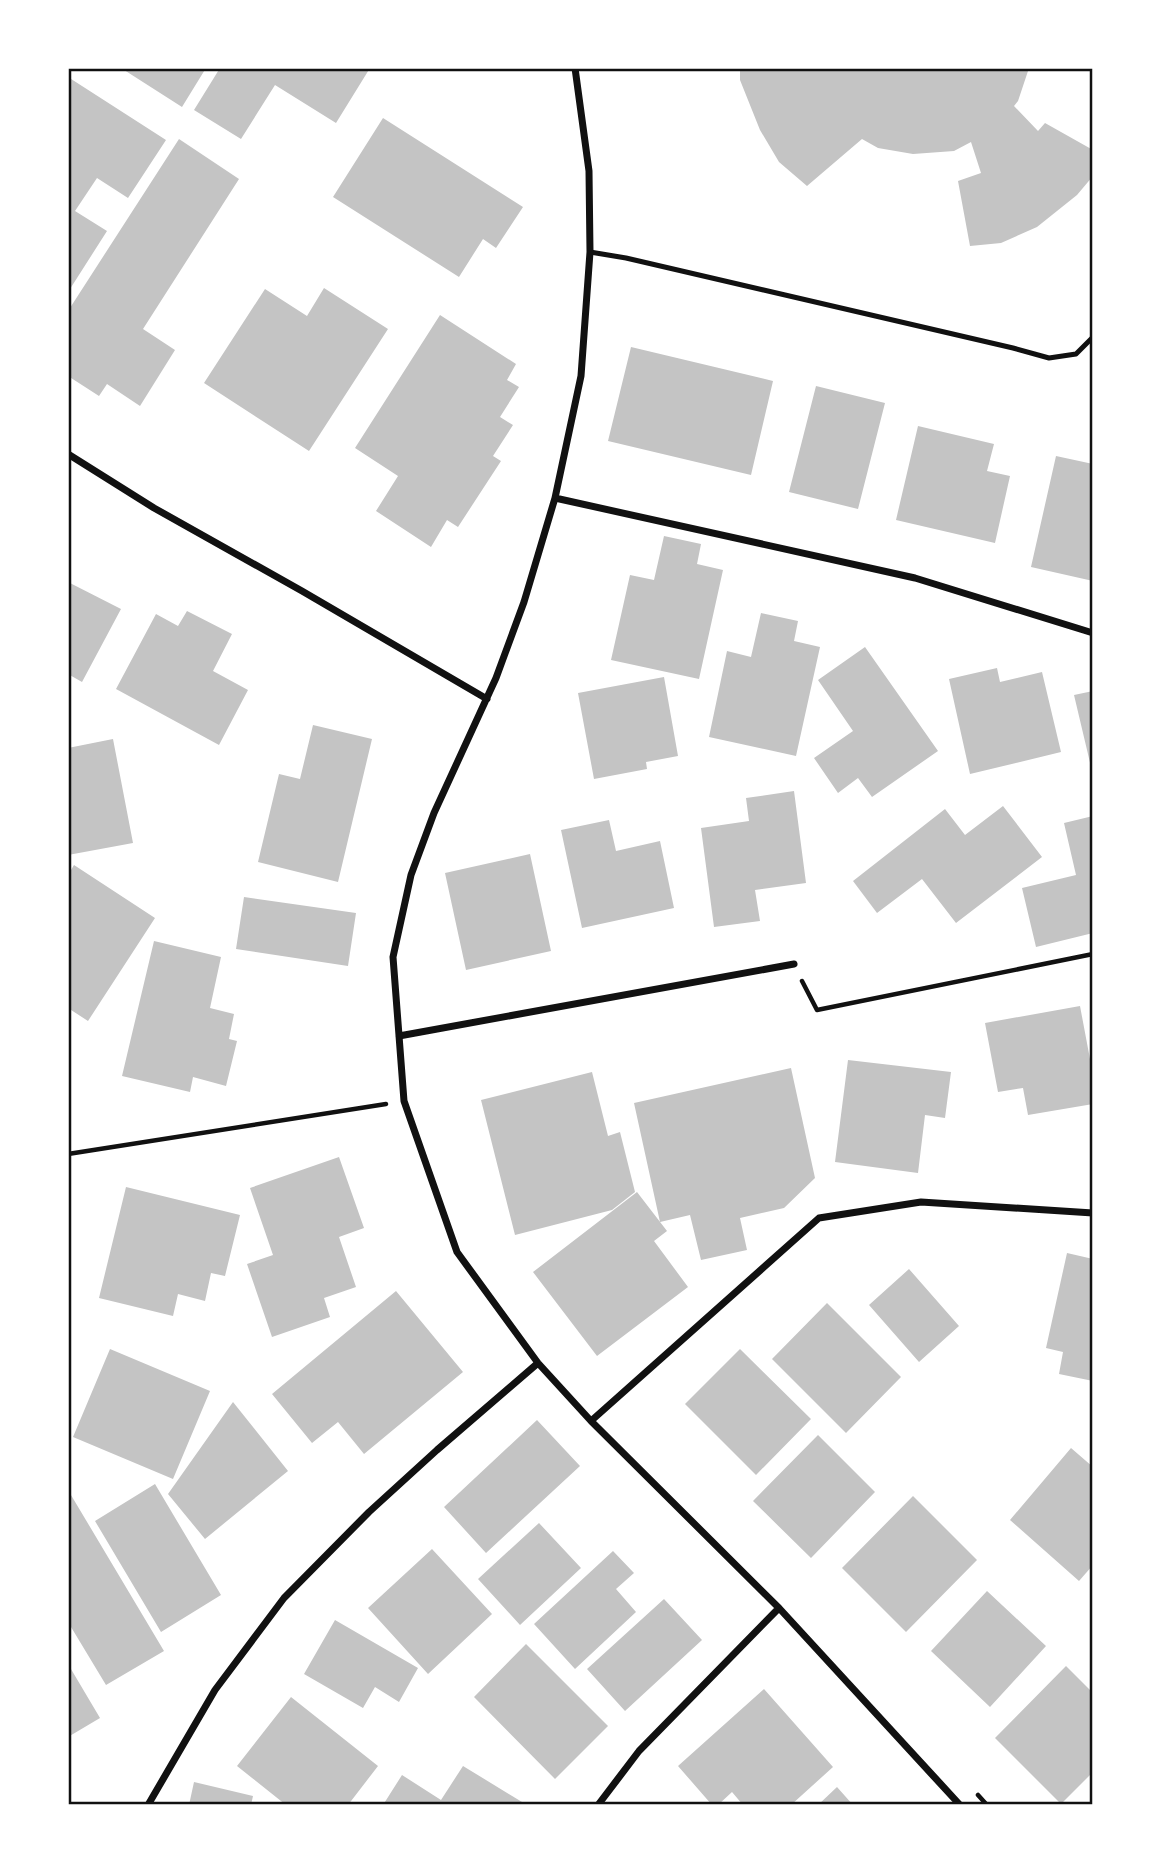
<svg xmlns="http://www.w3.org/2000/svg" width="1161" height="1873" font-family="Inter,sans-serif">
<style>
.building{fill:#c4c4c4}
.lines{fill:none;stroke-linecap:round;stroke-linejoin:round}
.path{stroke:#111;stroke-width:4.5}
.service{stroke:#111;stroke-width:5}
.minor{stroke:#111;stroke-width:7}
.neatline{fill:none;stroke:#111;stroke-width:2.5}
</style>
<rect width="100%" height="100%" fill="#fff"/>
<path class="building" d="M 121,68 L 206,68 L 182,107 Z
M 220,68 L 370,68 L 336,123 L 275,85 L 241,139 L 194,110 Z
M 740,68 L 1029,68 L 1018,101 L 1014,106 L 1038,131 L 1045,123 L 1093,150 L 1093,176 L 1077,195 L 1037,227 L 1001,243 L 970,246 L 958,181 L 981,173 L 971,142 L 954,151 L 913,154 L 878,148 L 862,139 L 807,186 L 779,162 L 760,130 L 740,80 Z
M 68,77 L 166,140 L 128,198 L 97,178 L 75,211 L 107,231 L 70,289 L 68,288 Z
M 383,118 L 523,207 L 496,248 L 483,239 L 459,277 L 333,197 Z
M 179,139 L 239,179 L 143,329 L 175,350 L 140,406 L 107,384 L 99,396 L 68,376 L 68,311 Z
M 324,288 L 388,329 L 309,451 L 204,383 L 265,289 L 307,316 Z
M 440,315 L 516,364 L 507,380 L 519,387 L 500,417 L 513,425 L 493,456 L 501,461 L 458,527 L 447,520 L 431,547 L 376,511 L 398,476 L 355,448 Z
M 631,347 L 773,381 L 751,475 L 608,441 Z
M 816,386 L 885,403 L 858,509 L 789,492 Z
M 918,426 L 994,444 L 987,471 L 1010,476 L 995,543 L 896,520 Z
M 1056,456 L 1093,464 L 1093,486 L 1090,496 L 1093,497 L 1093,581 L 1031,567 Z
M 664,536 L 701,544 L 697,564 L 723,570 L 699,679 L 611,660 L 630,575 L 654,580 Z
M 68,582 L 121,609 L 82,682 L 68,674 Z
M 187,611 L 232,634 L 213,671 L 248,690 L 219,745 L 116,689 L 156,614 L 178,626 Z
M 761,613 L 798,621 L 794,641 L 820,647 L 796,756 L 709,737 L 727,651 L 751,657 Z
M 865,647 L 938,751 L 872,797 L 858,778 L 838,793 L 814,758 L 853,731 L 818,680 Z
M 997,668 L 1000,682 L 1042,672 L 1061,752 L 970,774 L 949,679 Z
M 664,677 L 678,756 L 646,762 L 647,769 L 594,779 L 578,693 Z
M 1093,691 L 1093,771 L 1092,771 L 1074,695 Z
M 313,725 L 372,739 L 338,882 L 258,862 L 279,774 L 300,779 Z
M 113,739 L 133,843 L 68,855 L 68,748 Z
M 794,791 L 806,883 L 755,890 L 760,921 L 714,927 L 701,828 L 749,821 L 746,798 Z
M 1003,806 L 1042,857 L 956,923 L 922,879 L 877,913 L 853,881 L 945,809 L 965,835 Z
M 1093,816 L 1093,933 L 1036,947 L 1022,888 L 1076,875 L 1064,823 Z
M 609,820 L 616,851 L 660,841 L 674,908 L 582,928 L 561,830 Z
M 530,854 L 551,951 L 466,970 L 445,873 Z
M 74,865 L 155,918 L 88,1021 L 68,1008 L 68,875 Z
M 244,897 L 356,913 L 348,966 L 236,949 Z
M 154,941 L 221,957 L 210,1008 L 234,1014 L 229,1039 L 237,1041 L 226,1086 L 193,1077 L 190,1092 L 122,1076 Z
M 1080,1006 L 1093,1075 L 1093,1104 L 1028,1115 L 1023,1088 L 998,1092 L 985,1023 Z
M 848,1060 L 951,1072 L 945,1118 L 925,1115 L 918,1173 L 835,1162 Z
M 791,1068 L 815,1178 L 784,1208 L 740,1218 L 747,1250 L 701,1260 L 690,1215 L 660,1222 L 634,1103 Z
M 592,1072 L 608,1136 L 620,1132 L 635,1192 L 612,1210 L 515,1235 L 481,1100 Z
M 339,1157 L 364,1228 L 339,1237 L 356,1287 L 324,1298 L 330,1317 L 272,1337 L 247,1264 L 273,1255 L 250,1188 Z
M 126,1187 L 240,1215 L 225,1276 L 211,1273 L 205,1301 L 178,1294 L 173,1316 L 99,1298 Z
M 637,1192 L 667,1231 L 654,1241 L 688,1287 L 597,1356 L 533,1272 Z
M 1067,1253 L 1093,1259 L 1093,1381 L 1059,1374 L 1063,1352 L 1046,1348 Z
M 909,1269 L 959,1326 L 919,1362 L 869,1305 Z
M 396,1291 L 463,1372 L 364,1454 L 338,1422 L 312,1443 L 272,1394 Z
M 827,1303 L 901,1377 L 846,1433 L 772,1359 Z
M 110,1349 L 210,1391 L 173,1479 L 73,1437 Z
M 740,1349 L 811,1419 L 756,1475 L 685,1404 Z
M 233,1402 L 288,1471 L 205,1539 L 168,1494 Z
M 537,1420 L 580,1466 L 486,1553 L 444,1507 Z
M 818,1435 L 875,1492 L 811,1558 L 753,1501 Z
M 1071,1448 L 1093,1467 L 1093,1565 L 1079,1581 L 1010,1520 Z
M 155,1484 L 221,1595 L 161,1632 L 95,1521 Z
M 68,1490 L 164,1651 L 106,1685 L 68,1622 Z
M 913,1496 L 977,1560 L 906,1632 L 842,1568 Z
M 539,1523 L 581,1568 L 520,1625 L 478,1579 Z
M 432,1549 L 492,1614 L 428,1674 L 368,1608 Z
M 613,1551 L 634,1573 L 616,1589 L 636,1612 L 575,1669 L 534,1624 Z
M 987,1591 L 1046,1646 L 990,1707 L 931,1651 Z
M 664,1599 L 702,1640 L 625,1711 L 587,1669 Z
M 335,1620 L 418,1668 L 399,1702 L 375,1687 L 363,1708 L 304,1674 Z
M 526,1644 L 608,1726 L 555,1779 L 474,1697 Z
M 68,1664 L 100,1718 L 68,1737 Z
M 1066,1666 L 1093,1693 L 1093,1772 L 1061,1804 L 995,1738 Z
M 764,1689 L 833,1767 L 791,1805 L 743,1805 L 732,1792 L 718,1805 L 712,1805 L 678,1766 Z
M 291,1697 L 378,1766 L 348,1805 L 286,1805 L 237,1766 Z
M 463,1766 L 527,1805 L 383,1805 L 402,1775 L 441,1800 Z
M 194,1782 L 253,1796 L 251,1805 L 189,1805 Z
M 837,1787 L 853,1805 L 818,1805 Z"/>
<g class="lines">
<path class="path" d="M 802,981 L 817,1010 L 1093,954
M 68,1154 L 386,1104
M 978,1795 L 987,1805"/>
<path class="service" d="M 590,252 L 626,258 L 1013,348 L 1049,358 L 1076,354 L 1093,337"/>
<path class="minor" d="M 575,68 L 589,171 L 590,252 L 581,376 L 555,498 L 524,602 L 496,678 L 434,813 L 411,875 L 393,957 L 404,1101 L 457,1252 L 538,1363 L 591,1421 L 779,1608 L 960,1805
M 68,454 L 154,508 L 302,591 L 487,699
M 555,498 L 915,578 L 1093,633
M 399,1036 L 794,964
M 591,1421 L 819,1218 L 921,1202 L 1093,1213
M 148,1805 L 215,1690 L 284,1598 L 369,1512 L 437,1450 L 538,1363
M 598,1805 L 639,1751 L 779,1608"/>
</g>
<rect width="1161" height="1873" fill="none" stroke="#ffffff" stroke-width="140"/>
<rect x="70" y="70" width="1021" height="1733" class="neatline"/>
</svg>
